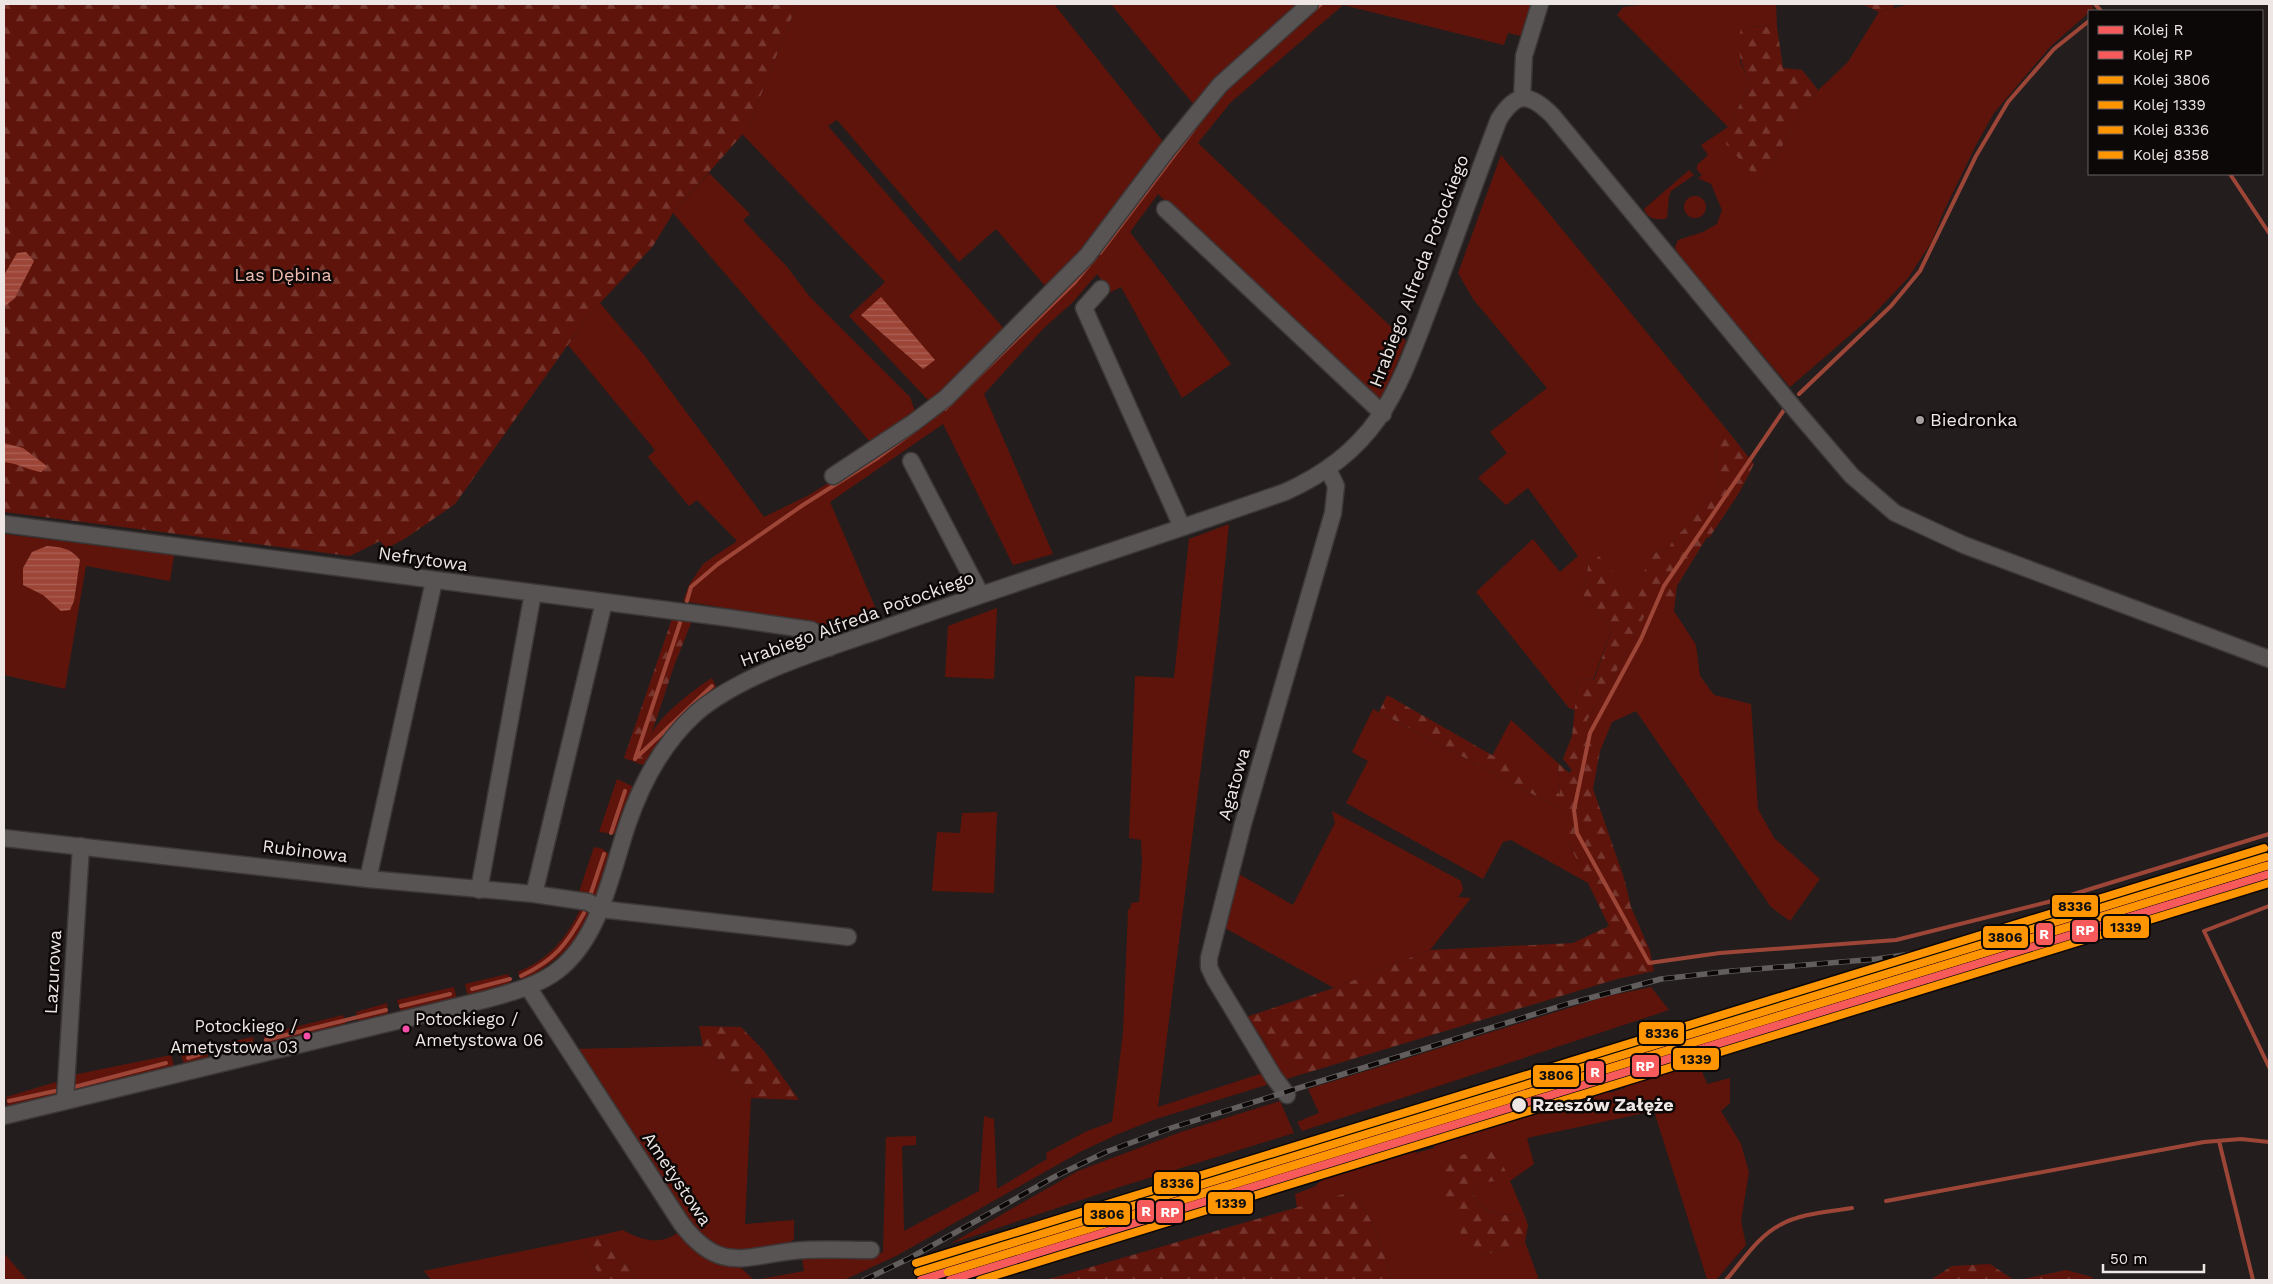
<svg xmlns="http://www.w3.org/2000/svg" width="2273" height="1284" font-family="'Work Sans',sans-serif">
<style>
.green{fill:#5f140b}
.forest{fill:url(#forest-firs)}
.water{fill:url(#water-rules)}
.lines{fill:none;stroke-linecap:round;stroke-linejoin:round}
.stream{stroke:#9d4638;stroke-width:4}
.minor-casing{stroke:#3d3838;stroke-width:19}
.minor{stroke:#585453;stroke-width:16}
.rail-casing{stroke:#615e5d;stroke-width:5.5}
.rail{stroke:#0c0807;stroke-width:4;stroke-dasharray:11;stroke-linecap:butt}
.rail-1-casing{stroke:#0c0807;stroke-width:11}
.rail-2-casing{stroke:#0c0807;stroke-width:11}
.rail-3-casing{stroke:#0c0807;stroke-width:11}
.rail-4-casing{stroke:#0c0807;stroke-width:11}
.rail-5-casing{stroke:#0c0807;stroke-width:11}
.rail-6-casing{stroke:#0c0807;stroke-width:11}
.rail-1{stroke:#f75a5a;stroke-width:8}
.rail-2{stroke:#f75a5a;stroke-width:8}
.rail-3{stroke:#ff9500;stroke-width:8}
.rail-4{stroke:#ff9500;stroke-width:8}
.rail-5{stroke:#ff9500;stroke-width:8}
.rail-6{stroke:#ff9500;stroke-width:8}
.poi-dot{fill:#a6a09f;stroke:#0c0807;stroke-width:2}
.bus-dot{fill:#f54da8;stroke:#0c0807;stroke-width:2}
.stop-dot{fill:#ede6e5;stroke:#0c0807;stroke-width:2}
.labels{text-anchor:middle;stroke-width:5;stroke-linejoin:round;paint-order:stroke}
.bus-label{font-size:17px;fill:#ede6e5;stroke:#0c0807;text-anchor:start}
.street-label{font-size:18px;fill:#ede6e5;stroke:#0c0807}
.park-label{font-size:18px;fill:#f1bcb1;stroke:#0c0807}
.poi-label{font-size:18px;fill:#ede6e5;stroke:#0c0807;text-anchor:start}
.stop-label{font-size:18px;font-weight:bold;fill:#ede6e5;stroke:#0c0807;text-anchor:start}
.line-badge{stroke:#0c0807;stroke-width:2}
.badge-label{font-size:14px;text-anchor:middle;font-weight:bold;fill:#fff}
.pale-badge-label{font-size:14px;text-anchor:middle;font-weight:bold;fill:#111}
</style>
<defs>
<pattern id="forest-firs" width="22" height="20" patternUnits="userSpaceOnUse" patternTransform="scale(1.25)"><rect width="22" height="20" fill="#5f140b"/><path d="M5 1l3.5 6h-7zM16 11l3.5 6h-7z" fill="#76362e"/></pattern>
<pattern id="water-rules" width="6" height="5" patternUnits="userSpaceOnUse" patternTransform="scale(1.25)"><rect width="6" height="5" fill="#9d4638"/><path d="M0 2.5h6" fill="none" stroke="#ab6155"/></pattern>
</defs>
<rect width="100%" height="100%" fill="#231e1d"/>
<path class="green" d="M 797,4 L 1054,4 L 1165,144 L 1087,245 L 1047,288 L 996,229 L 959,262 L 837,120 L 828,126 L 1005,330 L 944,393 L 928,400 L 849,316 L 885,282 L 742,134 L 748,128 Z
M 1111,4 L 1297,4 L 1277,21 L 1195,106 Z
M 1316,4 L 1532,4 L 1521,36 L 1508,33 L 1504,45 L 1343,5 L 1230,103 L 1198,143 L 1406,341 L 1385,392 L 1378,402 L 1158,194 L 1130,232 L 1231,364 L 1182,398 L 1121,287 L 1111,292 L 1097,274 L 1073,302 L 1044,328 L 984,394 L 1053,554 L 1013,565 L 943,424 L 830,502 L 876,609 L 846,623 L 829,625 L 683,601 L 689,585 L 703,564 L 737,541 L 697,500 L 689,506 L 648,457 L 655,450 L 568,345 L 589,315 L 600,303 L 644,355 L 764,517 L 809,495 L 838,477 L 959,391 L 1197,118 Z
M 1650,4 L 1776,4 L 1777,27 L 1741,26 L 1740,62 L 1750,83 L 1729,127 L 1761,183 L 1810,98 L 1848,62 L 1879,12 L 1909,4 L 2090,4 L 2094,8 L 2050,47 L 1994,113 L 1976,145 L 1943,213 L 1931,243 L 1908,278 L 1871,317 L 1790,387 L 1680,259 L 1675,247 L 1678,240 L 1703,232 L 1717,224 L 1722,210 L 1711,184 L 1698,178 L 1702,175 L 1697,170 L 1697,165 L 1708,155 L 1701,145 L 1728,127 L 1617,15 L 1623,7 Z
M 1501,155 L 1727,430 L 1715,452 L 1719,487 C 1708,499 1699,511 1689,524 C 1680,534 1676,534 1669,548 L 1655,553 L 1631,594 L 1590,547 L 1586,584 L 1579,590 L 1612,629 L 1593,680 L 1578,679 L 1575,710 L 1569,708 L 1476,592 L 1533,539 L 1560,572 L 1578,556 L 1528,488 L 1506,505 L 1478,478 L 1507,453 L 1490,432 L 1547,388 L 1473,299 L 1458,273 Z
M 1689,170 L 1694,175 L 1671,191 L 1669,196 L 1667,218 C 1658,221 1647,219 1644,209 Z
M 709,173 L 750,214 L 743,220 L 788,268 L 809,296 L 910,397 L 915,411 L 872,444 L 673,213 Z
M1684 207a11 11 0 1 1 22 0a11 11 0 1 1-22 0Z
M 1229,524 L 1218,633 L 1158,1107 L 1266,1072 L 1273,1083 L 1156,1119 L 1118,1134 L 1080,1152 L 896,1256 L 844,1280 L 755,1280 L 804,1271 L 802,1258 L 877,1255 L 883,1252 L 886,1137 L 916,1136 L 916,1145 L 902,1146 L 904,1231 L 979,1191 L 984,1116 L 994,1119 L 997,1189 L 1047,1159 L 1046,1153 L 1087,1131 L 1112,1122 L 1123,1033 L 1128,910 L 1131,907 L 1131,903 L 1139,902 L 1142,862 L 1141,840 L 1129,838 L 1135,676 L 1174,678 L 1189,539 Z
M 4,534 L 174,555 L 170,581 L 86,566 L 65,689 L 4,675 Z
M 1655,594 L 1674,611 L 1696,645 L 1700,676 L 1714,695 L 1751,704 L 1758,809 L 1774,838 L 1820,879 L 1790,921 L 1771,907 L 1636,711 L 1612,722 L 1600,751 L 1587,720 L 1614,676 Z
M 997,608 L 994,679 L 945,677 L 948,626 Z
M 712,678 L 717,689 L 671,729 L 650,756 C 650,752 648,747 648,744 C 651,721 693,690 712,678 Z
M 1373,709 L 1568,813 L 1568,842 L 1588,883 L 1511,840 L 1503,842 L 1483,879 L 1346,803 L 1368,761 L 1352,752 Z
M 1511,720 L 1558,763 L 1560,794 L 1492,756 Z
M 617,779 L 634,787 L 616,834 L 599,832 Z
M 1332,811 L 1461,881 L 1463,890 L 1458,897 L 1471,898 L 1430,950 L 1334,988 L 1223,927 L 1237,873 L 1293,905 L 1335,823 Z
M 997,812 L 994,893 L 932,891 L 937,832 L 960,833 L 962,813 Z
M 594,847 L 603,849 L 610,855 L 596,896 L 587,897 L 578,895 Z
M 580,910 L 588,912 C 588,939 546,967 525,980 L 521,980 L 518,972 C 549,959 566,939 580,910 Z
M 508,974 L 511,984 L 472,996 L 467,993 L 465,984 Z
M 454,987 L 456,996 L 454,1000 L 403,1012 L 400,1010 L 397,1000 Z
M 1651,987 L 1669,1010 L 1302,1131 L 1297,1122 L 1319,1113 L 1308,1089 L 1604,997 Z
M 387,1003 L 388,1013 L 385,1017 L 359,1023 L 356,1012 Z
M 343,1015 L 346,1025 L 270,1044 L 267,1043 L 263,1035 Z
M 1252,1026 L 1273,1052 L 1303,1074 L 1283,1080 Z
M 254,1037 L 251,1048 L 223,1054 L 220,1053 L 218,1044 Z
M 205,1046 L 208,1056 L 206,1059 L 184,1064 L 180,1052 Z
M 703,1046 L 727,1068 L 751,1098 L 745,1224 L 794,1220 L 794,1239 L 786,1247 L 730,1255 L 705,1244 L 685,1222 L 575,1049 Z
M 171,1055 L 174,1065 L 170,1068 L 75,1091 L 69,1083 L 73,1075 Z
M 1698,1061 L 1707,1084 L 1730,1078 L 1730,1103 L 1721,1111 L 1741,1144 L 1749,1172 L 1741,1221 L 1746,1245 L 1716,1280 L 1707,1279 L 1654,1111 L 1527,1138 L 1534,1164 L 1510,1181 L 1524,1214 C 1495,1216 1484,1216 1471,1189 L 1484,1182 L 1441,1161 L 1483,1256 L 1525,1242 L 1539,1280 L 1391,1280 C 1384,1248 1372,1219 1354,1191 L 1297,1208 L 1295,1194 L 1316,1186 C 1321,1174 1397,1153 1414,1148 L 1416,1153 L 1434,1148 L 1432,1142 L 1607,1089 L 1609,1093 L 1625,1088 L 1624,1084 Z
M 56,1082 L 59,1093 L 57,1096 L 11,1107 L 7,1105 L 6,1097 Z
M 1280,1101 L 1294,1133 L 1123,1186 L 950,1244 L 1078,1171 L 1181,1132 Z
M 623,1230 C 642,1241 662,1246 680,1231 L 700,1256 L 740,1267 L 754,1280 L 637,1280 L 630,1269 L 597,1236 Z
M 577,1240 L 603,1280 L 431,1280 L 424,1271 Z
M 4,1253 L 27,1280 L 4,1280 Z"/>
<path class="forest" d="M 4,4 L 797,4 L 748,128 L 673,213 L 653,246 L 589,315 L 455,504 L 406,538 L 386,549 L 380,541 L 350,556 L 4,512 Z
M 1862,4 L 1894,4 L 1894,8 L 1879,12 Z
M 1741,26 L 1777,27 L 1783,68 L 1802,70 L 1818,90 L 1810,98 L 1761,183 L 1726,144 L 1729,127 L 1750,83 C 1739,58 1737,54 1741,26 Z
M 1727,430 L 1754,464 L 1739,493 L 1709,538 L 1707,537 L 1677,586 L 1674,611 L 1655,595 L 1614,676 L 1587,720 L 1600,751 L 1593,789 L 1624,878 L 1631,907 L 1650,951 L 1654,971 L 1617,979 L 1303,1074 L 1273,1052 L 1246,1017 L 1334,988 L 1430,950 L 1573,943 L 1609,926 L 1568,842 L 1568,813 L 1379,712 L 1387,695 L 1560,794 L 1558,763 L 1569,773 L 1572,770 L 1563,759 L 1572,736 L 1578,679 L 1594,680 L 1612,629 L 1579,590 L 1586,584 L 1590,546 L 1631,593 L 1655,553 L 1669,548 C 1676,534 1680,534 1689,524 C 1699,511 1708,499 1719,487 L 1715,452 Z
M 673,616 L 693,618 L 674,666 L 648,744 L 650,756 L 643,765 L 624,758 Z
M 699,1026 L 741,1027 L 764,1051 L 799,1100 L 751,1098 L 727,1068 L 703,1046 Z
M 1493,1146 L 1510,1180 L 1484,1182 L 1471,1189 C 1484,1217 1496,1216 1524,1214 L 1528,1225 L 1525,1242 L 1483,1256 L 1467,1247 L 1442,1191 L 1441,1161 Z
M 1354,1191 C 1372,1219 1384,1248 1391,1280 L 1046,1280 Z
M 597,1236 L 630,1269 L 637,1280 L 603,1280 L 577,1240 Z
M 1990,1264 L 2014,1280 L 1932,1279 L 1952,1266 Z
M 2066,1270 L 2092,1277 L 2093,1280 L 2019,1280 Z"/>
<path class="water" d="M 26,252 L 34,261 L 15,298 L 4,307 L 4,275 L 17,253 Z
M 881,297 L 935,360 L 923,369 L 861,315 Z
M 4,443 L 23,448 L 48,467 L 41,472 C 28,470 17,463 4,462 Z
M 47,546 C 61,547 71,548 80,560 L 74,601 L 70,610 L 61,611 L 43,595 L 23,585 L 23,568 L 32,552 Z"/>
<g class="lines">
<path class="stream" d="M 2095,4 L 2101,11
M 1314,10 L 1321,4
M 2230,174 L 2269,233
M 1100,253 L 1194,129
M 1799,394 L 1891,306 L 1920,271 L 1976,156 L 2008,102 L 2054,49 L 2089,21
M 945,409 L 1075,282 L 1095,258
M 1784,410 L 1664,586 L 1641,639 L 1590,733 L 1574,810 L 1577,833 L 1649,963 L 1720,953 L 1896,940 L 2048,902 L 2269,834
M 687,601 L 691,587 L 718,564 L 803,505 L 879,457 L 913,432
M 637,757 L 712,686
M 635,759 L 680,623
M 611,833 L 625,791
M 590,896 L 604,854
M 2269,906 L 2204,931 L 2269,1067
M 521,976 C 555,960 567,944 584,913
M 472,989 L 510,979
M 401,1006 L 450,994
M 266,1040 L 386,1010
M 221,1050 L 251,1043
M 188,1058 L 204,1053
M 74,1087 L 166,1063
M 9,1101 L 55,1091
M 2219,1141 L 2253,1280
M 1886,1201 L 2204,1142 L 2241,1139 L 2269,1142
M 1726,1280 C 1742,1262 1758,1236 1780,1225 C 1801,1213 1829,1212 1852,1208"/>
<g class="minor-casing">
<path id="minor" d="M 1522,98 L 1524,56 L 1540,4
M 1165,209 L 1383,414
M 1101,289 L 1084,308 L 1182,527
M 911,461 L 981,595
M 833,476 L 913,423 L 946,398 L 1087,256 L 1167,150 L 1220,85 L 1310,4
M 4,524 L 729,618 L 811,630 L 817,634 L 829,648
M 4,838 L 368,879 L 534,894 L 588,902 L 600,909 L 848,937
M 368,879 L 434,581
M 479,890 L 533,593
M 534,894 L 604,602
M 528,987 L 681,1223 C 722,1278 749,1253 805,1250 C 827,1249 849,1250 871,1250
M 1287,1095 L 1273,1076 L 1214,978 L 1209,967 L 1209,958 L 1243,824 L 1333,513 L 1336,486 L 1328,469
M 65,1101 L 81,846
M 4,1116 L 488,999 C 512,992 537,986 557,971 C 601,938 611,872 628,823 C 642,782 664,742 696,713 C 745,671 833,647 894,625 C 1024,579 1155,538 1285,492 C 1384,448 1400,383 1436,290 C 1457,233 1477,176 1499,119 C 1517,91 1529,93 1552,115 L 1798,413 L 1852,476 L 1895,513 L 1964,545 L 2269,659"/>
</g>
<use href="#minor" class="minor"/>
<g class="rail-casing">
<path id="rail" d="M 864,1280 L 910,1258 L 1056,1176 L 1106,1152 L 1171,1128 L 1567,1004 L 1661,979 L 1732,971 L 1877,959 L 1938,950 L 2024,928 L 2269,852"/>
</g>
<use href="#rail" class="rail"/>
<g class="rail-1-casing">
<path id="rail-1" d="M 921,1280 L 2269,865"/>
</g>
<g class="rail-2-casing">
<path id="rail-2" d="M 950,1280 L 2269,874"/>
</g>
<g class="rail-3-casing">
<path id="rail-3" d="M 918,1272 L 2266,857"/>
</g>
<g class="rail-4-casing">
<path id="rail-4" d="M 980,1280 L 2269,883"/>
</g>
<g class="rail-5-casing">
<path id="rail-5" d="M 916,1263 L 2264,848"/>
</g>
<g class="rail-6-casing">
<path id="rail-6" d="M 948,1272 L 2266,866"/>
</g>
<use href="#rail-1" class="rail-1"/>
<use href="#rail-2" class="rail-2"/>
<use href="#rail-3" class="rail-3"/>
<use href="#rail-4" class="rail-4"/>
<use href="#rail-5" class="rail-5"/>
<use href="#rail-6" class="rail-6"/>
</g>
<circle class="poi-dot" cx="1920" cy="420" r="5"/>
<g class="bus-dot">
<circle cx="406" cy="1029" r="4.5"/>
<circle cx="307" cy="1036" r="4.5"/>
</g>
<circle class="stop-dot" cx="1519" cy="1105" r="8"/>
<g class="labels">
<g class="bus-label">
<text x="415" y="1025">Potockiego /<tspan x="415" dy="21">Ametystowa 06</tspan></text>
<text x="298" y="1032" text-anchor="end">Potockiego /<tspan x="298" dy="21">Ametystowa 03</tspan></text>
</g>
<g class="street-label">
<text transform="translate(1419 271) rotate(-69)" y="6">Hrabiego Alfreda Potockiego</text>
<text transform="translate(423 559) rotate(8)" y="6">Nefrytowa</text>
<text transform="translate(857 619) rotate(-20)" y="6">Hrabiego Alfreda Potockiego</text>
<text transform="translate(1234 784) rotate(-74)" y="6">Agatowa</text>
<text transform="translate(305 851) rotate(7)" y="6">Rubinowa</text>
<text transform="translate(53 972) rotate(-87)" y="6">Lazurowa</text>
<text transform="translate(677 1179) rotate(56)" y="6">Ametystowa</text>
</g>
<g class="park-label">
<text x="283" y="281">Las Dębina</text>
</g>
<g class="poi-label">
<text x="1930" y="426">Biedronka</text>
</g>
<g class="stop-label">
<text x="1532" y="1111">Rzeszów Załęże</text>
</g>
</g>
<g class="line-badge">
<rect x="2051" y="894" width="48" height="24" rx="5" fill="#ff9500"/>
<rect x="2102" y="915" width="48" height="24" rx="5" fill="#ff9500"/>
<rect x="2071" y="919" width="28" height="24" rx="5" fill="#f75a5a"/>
<rect x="2035" y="922" width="19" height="24" rx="5" fill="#f75a5a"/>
<rect x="1982" y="925" width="47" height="24" rx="5" fill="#ff9500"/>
<rect x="1638" y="1021" width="47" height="24" rx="5" fill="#ff9500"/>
<rect x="1672" y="1047" width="48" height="24" rx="5" fill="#ff9500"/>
<rect x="1631" y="1054" width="29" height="24" rx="5" fill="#f75a5a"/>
<rect x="1585" y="1060" width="20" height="24" rx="5" fill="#f75a5a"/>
<rect x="1532" y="1064" width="48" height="24" rx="5" fill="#ff9500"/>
<rect x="1153" y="1171" width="47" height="24" rx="5" fill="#ff9500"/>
<rect x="1207" y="1191" width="47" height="24" rx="5" fill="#ff9500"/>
<rect x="1136" y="1199" width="19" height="24" rx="5" fill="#f75a5a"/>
<rect x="1155" y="1200" width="29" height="24" rx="5" fill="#f75a5a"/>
<rect x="1083" y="1202" width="48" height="24" rx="5" fill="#ff9500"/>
</g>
<g class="badge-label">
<text x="2085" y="935">RP</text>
<text x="2044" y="939">R</text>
<text x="1645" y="1071">RP</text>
<text x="1595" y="1077">R</text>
<text x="1146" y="1216">R</text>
<text x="1170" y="1217">RP</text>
</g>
<g class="pale-badge-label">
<text x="2075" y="911">8336</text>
<text x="2126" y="932">1339</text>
<text x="2005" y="942">3806</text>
<text x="1662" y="1038">8336</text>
<text x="1696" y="1064">1339</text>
<text x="1556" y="1080">3806</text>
<text x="1177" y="1188">8336</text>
<text x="1231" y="1208">1339</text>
<text x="1107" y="1219">3806</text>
</g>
<rect width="2273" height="1284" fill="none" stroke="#ede6e5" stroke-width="10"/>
<rect x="2088" y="10" width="175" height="165" fill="#0c0807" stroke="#666160"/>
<rect x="2098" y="26" width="25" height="8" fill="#f75a5a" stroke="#666160"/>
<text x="2133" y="35" font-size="15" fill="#ede6e5">Kolej R</text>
<rect x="2098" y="51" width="25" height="8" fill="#f75a5a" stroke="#666160"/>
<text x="2133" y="60" font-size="15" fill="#ede6e5">Kolej RP</text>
<rect x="2098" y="76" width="25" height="8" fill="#ff9500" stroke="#666160"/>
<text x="2133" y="85" font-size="15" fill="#ede6e5">Kolej 3806</text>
<rect x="2098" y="101" width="25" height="8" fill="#ff9500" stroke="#666160"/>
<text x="2133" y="110" font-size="15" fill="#ede6e5">Kolej 1339</text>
<rect x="2098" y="126" width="25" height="8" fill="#ff9500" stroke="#666160"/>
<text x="2133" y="135" font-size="15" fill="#ede6e5">Kolej 8336</text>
<rect x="2098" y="151" width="25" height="8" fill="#ff9500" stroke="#666160"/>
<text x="2133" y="160" font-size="15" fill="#ede6e5">Kolej 8358</text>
<path d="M2103 1264v8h101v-8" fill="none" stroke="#ede6e5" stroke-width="2.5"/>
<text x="2110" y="1264" font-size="15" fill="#ede6e5" stroke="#0c0807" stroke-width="4" paint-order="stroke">50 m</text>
</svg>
